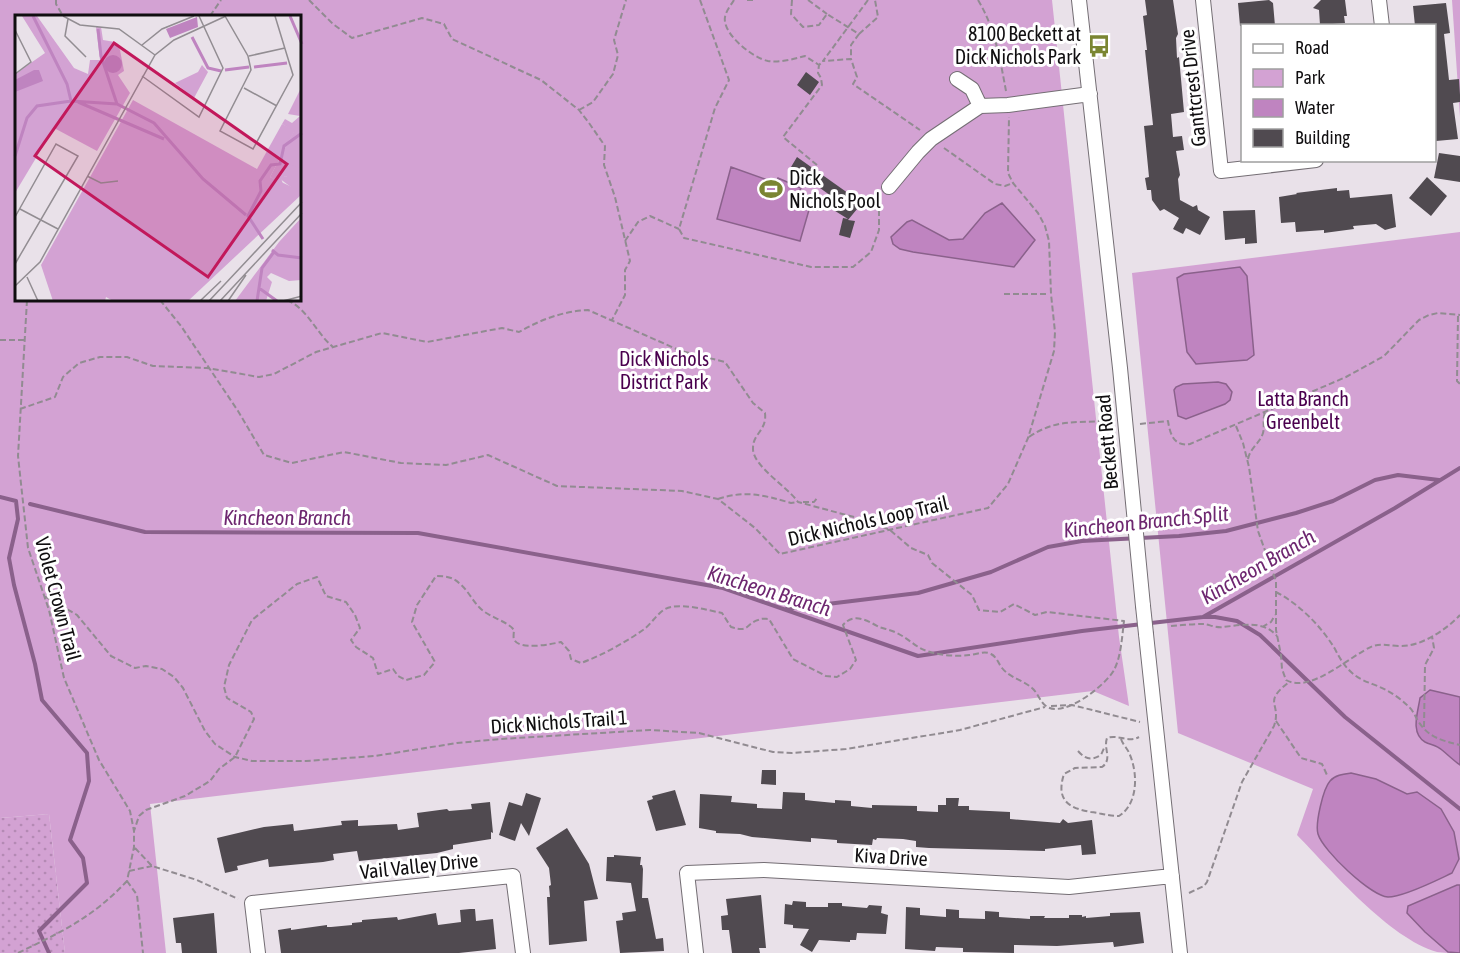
<svg xmlns="http://www.w3.org/2000/svg" width="1460" height="953" font-family="'Asap Condensed',sans-serif">
<style>
.grass{fill:url(#grass-dots)}
.park{fill:#d3a2d3;fill-rule:evenodd}
.water{fill:#bf84c0;stroke:#8a618b;stroke-width:1.5}
.lines{fill:none;stroke-linecap:round;stroke-linejoin:round}
.stream{stroke:#8a618b;stroke-width:4}
.building{fill:#504a50}
.minor-casing{stroke:#746e74;stroke-width:16}
.path{stroke:#918b91;stroke-width:2;stroke-dasharray:6 3;stroke-linecap:butt}
.minor{stroke:#fff;stroke-width:14}
.minor-bridge-casing{stroke:#746e74;stroke-width:16;stroke-linecap:butt}
.minor-bridge{stroke:#fff;stroke-width:14}
.labels{text-anchor:middle;stroke-width:6;stroke-linejoin:round;paint-order:stroke}
.poi-label{font-size:20px;fill:#100e10;stroke:#fff;text-anchor:end}
.street-label{font-size:20px;fill:#100e10;stroke:#fff}
.park-label{font-size:20px;fill:#4a004e;stroke:#fff}
.water-label{font-size:21px;font-style:italic;fill:#6e2770;stroke:#fff}
.inset-river{fill:none;stroke:#bf84c0;stroke-width:3}
.inset-road{fill:none;stroke:#928d92;stroke-width:1.5}
.view{fill:#c2185b;fill-opacity:0.15;stroke:#c2185b;stroke-width:3}
.inset-edge{fill:none;stroke:#100e10;stroke-width:3}
</style>
<defs>
<pattern id="grass-dots" width="8" height="8" patternUnits="userSpaceOnUse" patternTransform="scale(1.5)"><rect width="8" height="8" fill="#d3a2d3"/><path d="M2 2h.1M6 6h.1" fill="none" stroke="#b48ab4" stroke-width="1.8" stroke-linecap="round"/></pattern>
</defs>
<rect width="100%" height="100%" fill="#e9e1e9"/>
<path class="grass" d="M 49,814 L 65,953 L 0,953 L 0,818 Z"/>
<path class="park" d="M 0,0 L 1052,0 L 1119,637 L 1129,706 L 1093,691 L 150,804 L 166,953 L 65,953 L 49,814 L 0,818 ZM 16,16 L 300,16 L 300,300 L 16,300 Z
M 1452,0 L 1460,0 L 1460,117 Z
M 1460,232 L 1460,953 C 1453,953 1443,953 1437,952 C 1389,938 1332,871 1297,835 L 1313,789 L 1178,733 L 1132,273 Z"/>
<path class="water" d="M 731,167 L 776,183 L 778,178 L 801,188 L 797,197 L 811,203 L 800,241 L 717,219 Z
M 1002,203 L 1035,240 L 1014,267 L 913,252 L 900,249 L 893,244 L 891,237 L 907,222 L 912,220 L 949,240 L 963,239 L 985,213 Z
M 1240,267 L 1247,276 L 1254,355 L 1247,360 L 1196,364 L 1187,352 L 1177,278 L 1184,274 Z
M 1218,382 L 1226,384 L 1232,392 L 1230,400 L 1225,404 L 1186,419 L 1178,416 L 1174,390 L 1176,387 L 1183,384 Z
M 1430,690 L 1460,697 L 1460,765 C 1453,760 1448,755 1442,750 C 1437,745 1431,745 1425,742 C 1410,733 1418,712 1420,698 Z
M 1351,773 L 1376,779 L 1407,794 L 1417,792 L 1441,809 L 1454,832 L 1459,859 L 1452,873 C 1437,880 1404,897 1388,897 C 1371,896 1323,851 1318,834 C 1315,824 1323,789 1330,781 C 1335,775 1344,774 1351,773 Z
M 1457,885 L 1460,885 L 1460,953 L 1448,952 L 1425,932 L 1407,913 L 1408,906 Z"/>
<g class="lines">
<path class="stream" d="M 0,497 L 16,501 L 18,519 L 9,558 L 14,585 L 35,664 L 42,700 L 87,753 L 89,781 L 70,840 L 83,858 L 87,883 L 39,931 L 49,953
M 30,504 L 145,532 L 418,533 L 723,588 L 918,656 L 1082,631 L 1203,617 L 1395,508 L 1460,468
M 786,609 L 918,593 L 991,572 L 1048,547 L 1082,541 L 1179,536 L 1226,531 L 1296,513 L 1333,501 L 1375,480 L 1398,475 L 1439,480
M 1204,617 L 1215,617 L 1237,621 L 1260,635 L 1345,717 L 1460,809"/>
</g>
<path class="building" d="M 1145,0 L 1173,0 L 1178,34 L 1176,38 L 1177,58 L 1179,57 L 1184,112 L 1171,114 L 1173,137 L 1182,136 L 1184,150 L 1176,151 L 1180,175 L 1178,179 L 1180,200 L 1193,207 L 1197,205 L 1198,210 L 1210,217 L 1200,235 L 1186,228 L 1183,234 L 1173,229 L 1179,218 L 1164,209 L 1160,211 L 1152,200 L 1151,190 L 1147,190 L 1145,178 L 1149,177 L 1144,126 L 1153,125 L 1145,50 L 1147,50 L 1143,16 L 1147,15 Z
M 1269,0 L 1273,3 L 1275,26 L 1240,26 L 1238,3 Z
M 1321,0 L 1345,0 L 1347,16 L 1344,16 L 1345,23 L 1320,25 L 1319,10 L 1313,8 Z
M 1446,3 L 1450,33 L 1444,34 L 1449,80 L 1459,79 L 1460,95 L 1460,102 L 1453,103 L 1458,139 L 1436,141 L 1434,26 L 1415,26 L 1413,6 Z
M 806,72 L 819,82 L 810,95 L 797,85 Z
M 1439,153 L 1460,156 L 1460,182 L 1434,178 Z
M 797,157 L 862,203 L 848,220 L 855,221 L 850,238 L 839,235 L 843,218 L 848,219 L 832,209 L 838,201 L 791,167 Z
M 1427,177 L 1447,196 L 1431,216 L 1409,198 Z
M 1337,188 L 1337,191 L 1349,190 L 1350,198 L 1392,194 L 1396,227 L 1385,230 L 1376,224 L 1353,226 L 1354,229 L 1324,233 L 1324,230 L 1296,232 L 1295,222 L 1281,223 L 1279,197 L 1297,194 L 1296,193 Z
M 1255,210 L 1257,243 L 1245,244 L 1245,238 L 1225,240 L 1223,211 Z
M 762,770 L 776,770 L 776,785 L 761,784 Z
M 675,790 L 686,825 L 656,831 L 647,801 L 653,799 L 652,796 Z
M 783,792 L 805,793 L 805,800 L 814,801 L 835,803 L 835,800 L 851,801 L 851,806 L 872,808 L 872,805 L 917,806 L 917,811 L 938,812 L 938,805 L 946,805 L 946,798 L 959,798 L 958,806 L 969,806 L 969,810 L 1010,812 L 1010,819 L 1060,823 L 1063,819 L 1068,823 L 1092,820 L 1096,854 L 1082,855 L 1081,845 L 1045,849 L 1045,851 L 929,848 L 916,847 L 916,841 L 903,839 L 877,838 L 876,840 L 873,839 L 872,845 L 837,843 L 837,840 L 811,838 L 811,842 L 798,841 L 752,837 L 740,834 L 716,833 L 716,831 L 699,828 L 700,794 L 732,796 L 731,802 L 757,804 L 757,808 L 782,809 Z
M 526,793 L 541,798 L 529,836 L 521,823 L 515,841 L 499,835 L 509,802 L 522,806 Z
M 490,802 L 493,833 L 491,832 L 491,839 L 453,845 L 453,849 L 437,853 L 359,861 L 357,851 L 333,854 L 334,860 L 323,862 L 269,867 L 268,859 L 237,866 L 238,870 L 225,873 L 217,838 L 264,827 L 293,824 L 294,831 L 342,825 L 341,821 L 358,820 L 358,826 L 397,824 L 398,830 L 419,827 L 417,813 L 447,809 L 449,811 L 472,809 L 471,804 Z
M 567,828 L 589,864 L 598,899 L 584,901 L 587,941 L 549,945 L 547,897 L 550,897 L 549,886 L 551,885 L 549,868 L 536,848 Z
M 614,855 L 641,857 L 640,865 L 642,865 L 643,869 L 642,898 L 648,898 L 656,939 L 663,938 L 664,951 L 620,953 L 616,921 L 623,920 L 622,913 L 636,911 L 631,883 L 606,881 L 607,857 L 614,857 Z
M 761,895 L 766,948 L 759,948 L 760,953 L 732,953 L 729,930 L 722,930 L 721,916 L 728,915 L 726,899 Z
M 793,901 L 806,902 L 806,907 L 828,907 L 828,903 L 842,903 L 842,906 L 867,908 L 869,905 L 882,906 L 881,913 L 888,915 L 886,934 L 857,933 L 856,940 L 850,940 L 850,942 L 819,940 L 812,952 L 800,945 L 809,929 L 793,928 L 793,925 L 784,924 L 785,904 L 792,905 Z
M 906,907 L 920,908 L 920,915 L 946,917 L 946,909 L 959,910 L 959,918 L 985,919 L 985,911 L 999,912 L 999,917 L 1030,919 L 1030,916 L 1045,916 L 1044,918 L 1069,918 L 1069,915 L 1082,915 L 1082,917 L 1086,916 L 1086,918 L 1110,916 L 1110,913 L 1140,912 L 1144,943 L 1114,947 L 1113,942 L 1057,946 L 1014,945 L 1014,953 L 963,952 L 963,948 L 936,947 L 935,951 L 905,949 Z
M 470,909 L 475,909 L 476,921 L 493,919 L 496,949 L 459,953 L 281,953 L 278,930 L 291,928 L 291,930 L 327,925 L 327,927 L 331,927 L 352,925 L 352,923 L 362,922 L 362,920 L 397,917 L 398,920 L 436,913 L 438,925 L 461,922 L 460,910 Z
M 214,913 L 217,953 L 182,953 L 181,943 L 176,943 L 173,918 Z"/>
<g class="lines">
<g class="minor-casing">
<path id="minor" d="M 1079,0 L 1120,368 L 1143,606
M 1203,0 L 1221,171 L 1316,160
M 1379,0 L 1382,26
M 957,79 L 972,89 L 980,106
M 889,187 L 918,152 L 931,139 L 980,106 L 1008,105 L 1090,94
M 1146,634 L 1180,953
M 258,953 L 252,903 L 513,876 L 523,953
M 696,953 L 687,873 L 764,870 L 1069,887 L 1172,876"/>
</g>
<path class="path" d="M 56,0 L 56,4 L 63,16
M 309,0 L 333,24 L 352,38 L 422,18 L 444,24 L 452,39 L 541,80 L 579,110 L 589,123 L 605,146 L 604,165 L 615,197 L 630,261 L 625,270 L 625,295 L 612,320
M 700,0 L 729,80 L 715,108 L 679,229 L 684,238 L 811,267 L 853,267 L 871,252 L 879,230 L 879,208
M 734,0 C 731,5 726,11 725,17 C 722,34 753,58 768,61 C 780,63 793,59 805,56 L 819,65 L 823,61
M 747,0 L 753,0
M 792,0 L 791,14 L 803,27 L 819,25 L 827,14 L 859,34 L 851,45 L 851,59
M 808,0 L 827,14
M 868,0 L 823,61 L 851,59 L 857,77 L 853,84 L 920,130
M 978,0 C 995,28 1000,59 1006,91
M 210,16 L 221,0
M 859,34 L 878,17 L 875,0
M 579,110 L 593,102 L 613,74 L 618,55 L 614,40 L 626,0
M 944,148 L 995,184 L 1005,186 L 1013,183
M 817,165 L 783,137 L 822,85 L 821,78 L 818,73 L 819,65
M 625,241 L 638,222 L 650,216 L 679,229
M 1004,294 L 1049,294
M 27,300 L 18,456 L 28,548 L 49,610 L 64,678 L 99,760 L 130,811 L 134,831 L 134,847 L 127,881
M 160,300 L 181,326 L 238,411 L 264,455 L 292,463 L 344,452 L 401,463 L 446,465 L 488,455 L 557,486 L 682,491 L 718,499 L 755,528 L 780,554 L 988,508 L 1008,484 L 1028,438 L 1054,351 L 1055,332 L 1051,294 L 1049,241 L 1045,226 L 1038,213 L 1013,183 L 1008,173 L 1009,117
M 287,300 C 308,309 316,333 333,347
M 1458,316 L 1457,381 L 1460,384
M 0,340 L 25,340
M 20,409 L 55,397 L 63,377 L 79,363 L 100,357 L 127,357 L 153,366 L 207,368 L 259,377 L 274,374 L 316,352 L 382,333 L 427,342 L 502,328 L 519,332 C 540,320 563,311 588,310 L 681,351 L 725,362 L 753,403 L 765,413 C 767,431 753,433 753,448 C 752,466 788,487 798,502 L 865,520 L 890,530 L 911,548 L 928,555 L 932,563 L 972,595 L 979,610 L 1000,612 L 1014,604 L 1035,615 L 1047,612 L 1124,621 C 1122,637 1121,657 1114,670 C 1105,686 1063,719 1046,706 C 1040,702 1038,693 1032,688 C 1023,680 1010,678 1002,668 C 998,663 997,657 991,654 C 984,650 976,655 969,655 C 954,657 933,655 920,648 C 912,643 905,637 897,633 C 891,630 885,629 879,627 C 868,621 854,612 843,625 L 856,660 L 850,669 L 837,677 L 826,676 L 793,659 L 769,619 C 765,619 762,618 758,620 C 745,624 750,633 731,627 L 722,613 C 707,610 687,604 671,607 C 659,609 653,623 643,630 C 624,643 603,655 581,663 L 571,659 L 569,651 L 561,642 C 552,644 518,651 514,639 C 513,638 514,631 514,630 C 507,621 491,618 481,609 C 473,602 468,590 459,583 C 453,577 445,576 436,576 L 417,605 L 412,622 L 435,662 L 424,675 L 406,680 L 398,676 L 393,669 L 378,674 L 373,658 L 356,647 L 351,640 L 360,628 L 355,615 L 346,602 L 326,596 L 317,577 L 297,584 L 252,620 L 229,665 L 224,687 L 227,698 L 251,712 L 254,719 L 235,757 L 219,769 L 210,781 L 185,796 L 146,810 L 139,816 L 134,831
M 1140,424 L 1168,421 C 1170,434 1174,447 1190,444 L 1346,377 L 1384,356 L 1419,320 L 1429,315 L 1438,313 L 1460,315
M 1236,426 L 1243,443 L 1249,467 L 1258,531 L 1276,581 L 1276,630 L 1281,655 L 1282,669 L 1286,680 C 1311,694 1349,656 1373,646 C 1383,643 1390,646 1400,646 C 1421,647 1447,629 1460,615
M 1029,437 C 1056,419 1073,423 1104,421
M 1248,459 C 1250,448 1260,443 1263,433 C 1265,426 1262,420 1265,413
M 718,499 C 745,490 764,495 791,503 L 797,502
M 803,502 L 814,502 L 817,498
M 1276,592 C 1299,604 1321,626 1335,649 C 1339,657 1343,664 1350,671 C 1361,682 1373,683 1386,690 C 1394,694 1402,700 1408,706 C 1413,710 1415,716 1418,721 C 1429,738 1441,740 1460,745
M 44,596 L 77,615 L 111,656 L 135,668 L 146,666 L 162,669 L 174,677 L 183,688 L 205,731 L 215,744 L 235,757 L 252,761 L 306,761 L 375,756 L 457,743 L 500,739 L 650,730 L 699,733 L 773,752 L 792,753 L 846,749 L 960,730 L 1045,707
M 1171,626 C 1182,625 1194,624 1204,624 C 1210,625 1217,628 1223,627 C 1242,625 1263,620 1277,636
M 1262,627 L 1271,622 L 1275,615
M 1051,706 L 1072,705 L 1140,722
M 1276,721 L 1301,758 L 1322,764 L 1327,775
M 1424,727 L 1425,665 L 1434,648 L 1432,636
M 1121,739 C 1123,745 1128,749 1130,755 C 1138,774 1138,804 1119,816 C 1108,816 1100,813 1091,812 C 1067,808 1056,799 1064,774 L 1075,768 L 1102,767 C 1113,759 1103,749 1107,738 C 1118,734 1128,743 1139,737
M 1078,751 C 1085,759 1091,761 1101,755 L 1105,746
M 135,848 L 152,866 L 197,880 L 238,899
M 129,871 L 152,866
M 127,881 L 137,895 L 143,953
M 1189,893 L 1204,886 L 1207,882 L 1242,782 L 1274,726 C 1282,703 1262,703 1288,683
M 18,953 C 63,931 92,918 127,881"/>
<use href="#minor" class="minor"/>
<g class="minor-bridge-casing">
<path id="minor-bridge" d="M 1143,606 L 1146,634"/>
</g>
<use href="#minor-bridge" class="minor-bridge"/>
</g>
<defs>
<g id="bus-bare" transform="scale(1.8)"><path d="M-5-6H5V4H4V6H2V4H-2V6H-4V4H-5ZM-3.5-4V0h7V-4ZM-3.5 1.2v1.5H-2V1.2ZM2 1.2v1.5H3.5V1.2Z" fill="#7a8532" stroke="#fff" stroke-width="2.5" paint-order="stroke"/></g>
<g id="stadium-bare" transform="scale(1.8)"><path d="M0-5a6.5 5 0 1 0 0 10a6.5 5 0 1 0 0-10ZM-3.5-1.8h7v3.6h-7Z" fill="#7a8532" stroke="#fff" stroke-width="2.5" paint-order="stroke"/></g>
</defs>
<g fill-rule="evenodd">
<use href="#bus-bare" x="1099" y="46"/>
<use href="#stadium-bare" x="771" y="189"/>
</g>
<g class="labels">
<g class="poi-label">
<text x="1081" y="41">8100 Beckett at<tspan x="1081" dy="23">Dick Nichols Park</tspan></text>
<text x="789" y="185" text-anchor="start">Dick<tspan x="789" dy="23">Nichols Pool</tspan></text>
</g>
<g class="street-label">
<text transform="translate(1193 88) rotate(-96)" y="7">Ganttcrest Drive</text>
<text transform="translate(1107 442) rotate(-95)" y="7">Beckett Road</text>
<text transform="translate(868 521) rotate(-13)" y="7">Dick Nichols Loop Trail</text>
<text transform="translate(58 599) rotate(75)" y="7">Violet Crown Trail</text>
<text transform="translate(559 722) rotate(-4)" y="7">Dick Nichols Trail 1</text>
<text transform="translate(891 857) rotate(3)" y="7">Kiva Drive</text>
<text transform="translate(419 866) rotate(-6)" y="7">Vail Valley Drive</text>
</g>
<g class="park-label">
<text x="664" y="366">Dick Nichols<tspan x="664" dy="23">District Park</tspan></text>
<text x="1303" y="406">Latta Branch<tspan x="1303" dy="23">Greenbelt</tspan></text>
</g>
<g class="water-label">
<text x="287" y="525">Kincheon Branch</text>
<text transform="translate(1146 522) rotate(-6)" y="7">Kincheon Branch Split</text>
<text transform="translate(1258 567) rotate(-30)" y="7">Kincheon Branch</text>
<text transform="translate(769 591) rotate(17)" y="7">Kincheon Branch</text>
</g>
</g>
<g transform="translate(15 15)">
<rect width="286" height="286" fill="#e9e1e9"/>
<path d="M 187,50 L 193,57 L 179,83 L 160,68 L 183,57 ZM 286,73 L 286,154 L 279,152 L 271,162 L 265,160 L 268,169 L 255,162 L 279,116 L 267,109 L 270,104 L 277,108 L 285,101 L 273,99 Z" fill="#d3a2d3"/>
<path d="M 277,150 L 287,154 L 285,179 L 264,163 L 265,159 L 271,162 Z" fill="#d3a2d3"/>
<path d="M 7,1 L 22,1 L 59,53 L 73,59 L 75,45 L 85,45 L 81,12 L 86,12 L 88,25 L 100,27 L 105,35 L 109,56 L 103,60 L 115,78 L 82,136 L 39,113 L 0,178 L 0,59 L 30,38 ZM 118,85 L 242,154 L 267,109 L 280,115 L 255,162 L 286,176 L 286,180 L 173,286 L 98,286 L 91,282 L 90,286 L 38,286 L 26,250 ZM 286,203 L 286,265 L 274,266 L 256,258 L 252,262 L 257,267 L 251,286 L 220,286 L 264,227 Z" fill="#d3a2d3"/>
<path d="M 182,2 L 183,12 L 155,23 L 151,14 ZM89 49a9 9 0 1 1 18 0a9 9 0 1 1-18 0ZM 19,55 L 24,55 L 28,66 L 0,77 L 0,65 Z" fill="#bf84c0"/>
<path class="inset-river" d="M 18,1 L 52,69 L 56,86M 275,1 L 287,29M 83,14 L 86,41 L 102,89M 177,22 L 193,53 L 206,56M 239,52 L 272,48M 210,55 L 234,52M 63,87 L 149,124M 0,141 L 12,103 L 22,91 L 56,86 L 102,89 L 139,108 L 188,164 L 231,200M 248,224 L 233,201 L 246,176 L 245,166 L 256,150 L 265,149 L 269,131 L 287,118M 257,235 L 263,240 L 287,243M 244,273 L 262,286M 242,286 L 247,253 L 259,237"/>
<path class="inset-road" d="M 48,1 L 65,10 L 104,14 L 140,40M 210,1 L 233,41 L 236,55 L 205,116 L 238,134 L 278,60 L 260,1M 53,4 L 50,21 L 71,42M 0,15 L 16,47 L 0,59M 127,30 L 147,14 L 179,1M 234,41 L 270,33M 127,61 L 184,102 L 208,53 L 184,1M 229,73 L 262,91M 72,161 L 86,168 L 103,166M 5,194 L 43,214M 0,202 L 41,129 L 63,141 L 0,249M 12,262 L 23,286M 0,271 L 25,247 L 140,40 L 159,25 L 211,1M 185,286 L 206,266M 194,286 L 287,187M 205,286 L 287,198M 213,286 L 231,260M 268,286 L 287,281"/>
<path class="view" d="M 99,28 L 272,149 L 193,262 L 20,141 Z"/>
<rect width="286" height="286" class="inset-edge"/>
</g>
<rect x="1241" y="24" width="195" height="138" fill="#ffffff" stroke="#9f9f9f" stroke-width="1.5"/>
<rect x="1253" y="44" width="30" height="9" fill="#ffffff" stroke="#9f9f9f" stroke-width="1.5"/>
<text x="1295" y="54" font-size="18" fill="#100e10">Road</text>
<rect x="1253" y="69" width="30" height="18" fill="#d3a2d3" stroke="#9f9f9f" stroke-width="1.5"/>
<text x="1295" y="84" font-size="18" fill="#100e10">Park</text>
<rect x="1253" y="99" width="30" height="18" fill="#bf84c0" stroke="#9f9f9f" stroke-width="1.5"/>
<text x="1295" y="114" font-size="18" fill="#100e10">Water</text>
<rect x="1253" y="129" width="30" height="18" fill="#504a50" stroke="#9f9f9f" stroke-width="1.5"/>
<text x="1295" y="144" font-size="18" fill="#100e10">Building</text>
</svg>
